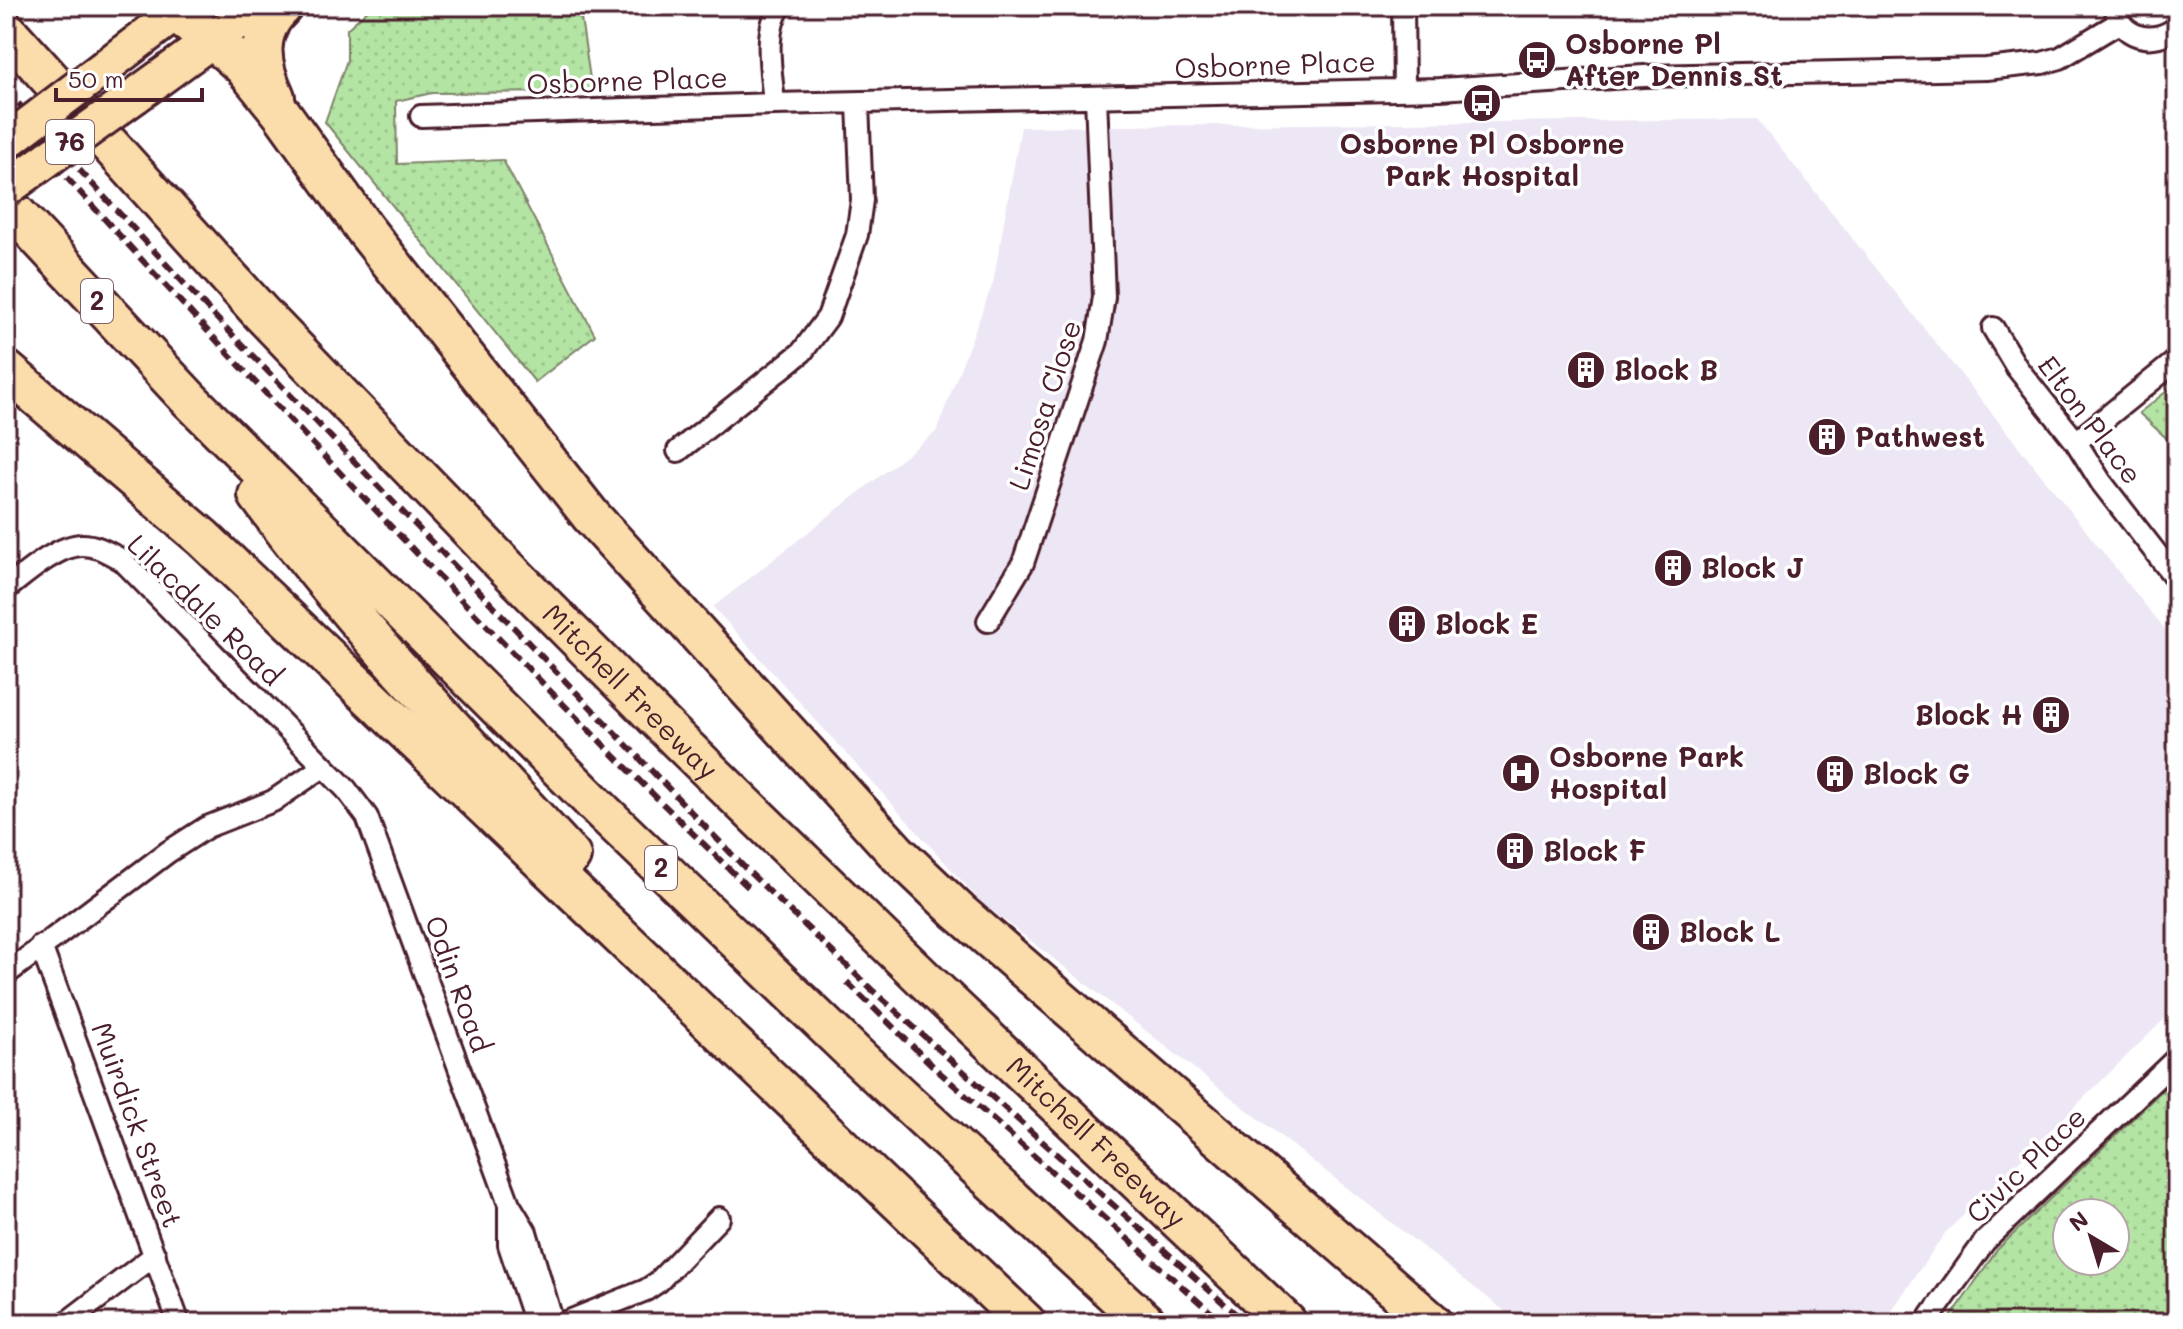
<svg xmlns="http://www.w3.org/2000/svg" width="2183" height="1329" font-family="Mali,sans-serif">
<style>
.built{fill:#ede6f4}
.park{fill:url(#park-dots);stroke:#7e8268;stroke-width:2;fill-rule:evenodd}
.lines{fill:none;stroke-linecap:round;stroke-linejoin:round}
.minor-casing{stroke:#4a1f2b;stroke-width:26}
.trunk-casing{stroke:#4a1f2b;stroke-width:40}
.motorway-casing{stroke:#4a1f2b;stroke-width:44}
.minor{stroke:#fff;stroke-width:20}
.trunk{stroke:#faddab;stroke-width:34}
.motorway{stroke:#faddab;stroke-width:38}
.rail{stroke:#4a1f2b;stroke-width:6;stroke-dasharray:12 6;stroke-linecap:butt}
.trunk-bridge-casing{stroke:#4a1f2b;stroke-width:40;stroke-linecap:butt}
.trunk-bridge{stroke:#faddab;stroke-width:34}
.labels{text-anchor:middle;stroke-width:7;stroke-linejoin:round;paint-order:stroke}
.shield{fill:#fff;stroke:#80626b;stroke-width:2}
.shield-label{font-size:26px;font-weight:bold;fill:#4a1f2b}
.poi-label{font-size:28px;font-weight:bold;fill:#4a1f2b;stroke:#fff;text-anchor:start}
.street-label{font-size:28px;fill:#4a1f2b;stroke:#fff}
</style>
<defs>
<pattern id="park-dots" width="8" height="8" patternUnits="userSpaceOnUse" patternTransform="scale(2)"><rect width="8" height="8" fill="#b3e4a4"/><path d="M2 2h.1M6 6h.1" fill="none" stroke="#9bc38d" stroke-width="1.8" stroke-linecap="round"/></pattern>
</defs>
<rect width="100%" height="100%" fill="#fff"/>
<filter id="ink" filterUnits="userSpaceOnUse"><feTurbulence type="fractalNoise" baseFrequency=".0125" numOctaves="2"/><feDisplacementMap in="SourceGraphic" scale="16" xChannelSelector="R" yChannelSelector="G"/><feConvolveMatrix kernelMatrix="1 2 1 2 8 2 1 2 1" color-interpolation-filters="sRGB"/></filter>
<g filter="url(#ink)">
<path class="built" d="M 1757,119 L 2177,645 L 2177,1007 L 1945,1233 L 1883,1323 L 1520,1323 L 981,902 L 713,607 L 936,432 L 993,283 L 1021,127 Z"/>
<path class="park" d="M 372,6 L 602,6 L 581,18 L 592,92 L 432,93 L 396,101 L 397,164 L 503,160 L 595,335 L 535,382 L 325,122 L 347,60 L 347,29 Z
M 2177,383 L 2177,448 L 2139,413 Z
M 2177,1076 L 2177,1323 L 1947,1323 L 1997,1250 ZM 2067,1213 L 2115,1213 L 2115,1261 L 2067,1261 Z"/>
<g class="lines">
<g class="minor-casing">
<path id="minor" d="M 1403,6 L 1404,89
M 2115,6 C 2119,39 2154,46 2177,27
M 774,104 C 772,75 762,30 781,6
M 421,116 L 774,104 L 1440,89 L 1644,76 L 1986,69 L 2042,63 L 2060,58 L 2120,22
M 1993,328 L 2017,368 L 2076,442 L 2101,482 L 2177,580
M 2076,442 L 2177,360
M 678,451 L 802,352 L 828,317 L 857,235 L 862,200 L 858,104
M 6,589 C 24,575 58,545 82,545 C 97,545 109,553 122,560 L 346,789 L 367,817 L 509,1204 L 526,1232 L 553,1323
M 988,621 L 1023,563 L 1097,341 L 1104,297 L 1096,97
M 41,946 L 179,1323
M 6,974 L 168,852 L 207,827 L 273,801 L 323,767
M 509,1204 L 509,1245 L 535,1323
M 66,1323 L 155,1255
M 564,1323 L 646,1290 L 658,1282 L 719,1218
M 1926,1323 L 1985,1241 L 2177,1058"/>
</g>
<g class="trunk-casing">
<path id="trunk" d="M 105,67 L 185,6
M 135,96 L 259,6"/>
</g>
<g class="motorway-casing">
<g id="motorway">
<path d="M 164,6 L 214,41 L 243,66 L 282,114 L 366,231 L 591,516 L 897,853 L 959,912 L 1433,1323"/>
<path id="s1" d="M 6,30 L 261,313 L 506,567 L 679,741 L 924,979 L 1287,1323"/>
<path d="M 275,97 C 260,65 254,32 283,6"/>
<path d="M 6,203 L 189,399 L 605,814 L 862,1061 L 1146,1323"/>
<path d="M 6,370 L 203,538 L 1026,1323"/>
<path d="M 258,495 C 352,624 463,739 571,856"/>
</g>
</g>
<use href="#minor" class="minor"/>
<use href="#trunk" class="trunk"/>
<use href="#motorway" class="motorway"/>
<path class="rail" d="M 6,90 L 202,303 L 745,868 L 871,989 L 1246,1323
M 6,111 C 247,376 491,639 749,888
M 847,982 L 938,1071 L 1223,1323"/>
<g class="trunk-bridge-casing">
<path id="trunk-bridge" d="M 6,142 L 105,67
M 6,189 L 135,96"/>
</g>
<use href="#trunk-bridge" class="trunk-bridge"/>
</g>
</g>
<defs>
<g id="bus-disc" transform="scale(2)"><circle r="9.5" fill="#4a1f2b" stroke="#fff"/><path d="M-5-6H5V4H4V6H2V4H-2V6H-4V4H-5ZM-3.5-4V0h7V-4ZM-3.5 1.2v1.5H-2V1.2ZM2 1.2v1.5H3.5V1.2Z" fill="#fff"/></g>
<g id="building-disc" transform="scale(2)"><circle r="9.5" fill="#4a1f2b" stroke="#fff"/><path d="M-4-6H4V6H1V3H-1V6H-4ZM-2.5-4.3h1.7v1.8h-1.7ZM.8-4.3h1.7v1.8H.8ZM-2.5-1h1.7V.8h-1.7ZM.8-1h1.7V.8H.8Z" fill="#fff"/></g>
<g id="hospital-disc" transform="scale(2)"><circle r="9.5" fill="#4a1f2b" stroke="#fff"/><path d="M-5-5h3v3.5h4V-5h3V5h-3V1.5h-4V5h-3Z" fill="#fff"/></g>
</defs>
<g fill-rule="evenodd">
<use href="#bus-disc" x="1537" y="60"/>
<use href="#bus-disc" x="1482" y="103"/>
<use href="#building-disc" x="1586" y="370"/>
<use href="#building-disc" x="1827" y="437"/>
<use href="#building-disc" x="1673" y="568"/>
<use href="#building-disc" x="1407" y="624"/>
<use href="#building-disc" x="2051" y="715"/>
<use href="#hospital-disc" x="1521" y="773"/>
<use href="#building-disc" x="1835" y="774"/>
<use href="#building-disc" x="1515" y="851"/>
<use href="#building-disc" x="1651" y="932"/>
</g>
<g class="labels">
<g class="shield">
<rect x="46" y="120" width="48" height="44" rx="6"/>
<rect x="81" y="279" width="32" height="44" rx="6"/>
<rect x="645" y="846" width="32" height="44" rx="6"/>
</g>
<g class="shield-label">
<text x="70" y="151">76</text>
<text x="97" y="310">2</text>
<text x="661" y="877">2</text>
</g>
<g class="poi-label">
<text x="1565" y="54">Osborne Pl<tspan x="1565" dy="32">After Dennis St</tspan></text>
<text x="1482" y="154" text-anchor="middle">Osborne Pl Osborne<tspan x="1482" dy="32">Park Hospital</tspan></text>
<text x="1614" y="380">Block B</text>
<text x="1855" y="447">Pathwest</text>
<text x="1701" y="578">Block J</text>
<text x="1435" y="634">Block E</text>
<text x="2023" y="725" text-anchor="end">Block H</text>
<text x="1549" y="767">Osborne Park<tspan x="1549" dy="32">Hospital</tspan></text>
<text x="1863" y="784">Block G</text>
<text x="1543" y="861">Block F</text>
<text x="1679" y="942">Block L</text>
</g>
<g class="street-label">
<text transform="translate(1275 65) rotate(-2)" y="10">Osborne Place</text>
<text transform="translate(627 81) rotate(-2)" y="10">Osborne Place</text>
<text transform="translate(1045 405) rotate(-72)" y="10">Limosa Close</text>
<text transform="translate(2090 420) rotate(53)" y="10">Elton Place</text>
<text transform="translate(205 610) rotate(44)" y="10">Lilacdale Road</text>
<text dy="10" stroke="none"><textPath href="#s1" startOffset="910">Mitchell Freeway</textPath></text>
<text transform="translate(458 984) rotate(70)" y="10">Odin Road</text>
<text transform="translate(137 1125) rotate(70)" y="10">Muirdick Street</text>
<text dy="10" stroke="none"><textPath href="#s1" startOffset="1558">Mitchell Freeway</textPath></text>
<text transform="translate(2026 1165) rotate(-44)" y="10">Civic Place</text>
</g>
</g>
<rect width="2183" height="1329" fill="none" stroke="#fff" stroke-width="32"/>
<rect x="16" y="16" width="2151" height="1297" fill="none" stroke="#4a1f2b" stroke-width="3" filter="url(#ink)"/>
<g transform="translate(2091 1237) rotate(322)"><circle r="38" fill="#ffffff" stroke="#b7a5aa" stroke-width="2"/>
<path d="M0-6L14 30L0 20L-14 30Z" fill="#4a1f2b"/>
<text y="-12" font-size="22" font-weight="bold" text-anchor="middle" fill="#4a1f2b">N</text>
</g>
<path d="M56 88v12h146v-12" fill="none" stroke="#4a1f2b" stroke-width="4"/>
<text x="68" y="88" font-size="24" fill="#4a1f2b" stroke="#ffffff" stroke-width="6" paint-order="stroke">50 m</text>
</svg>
